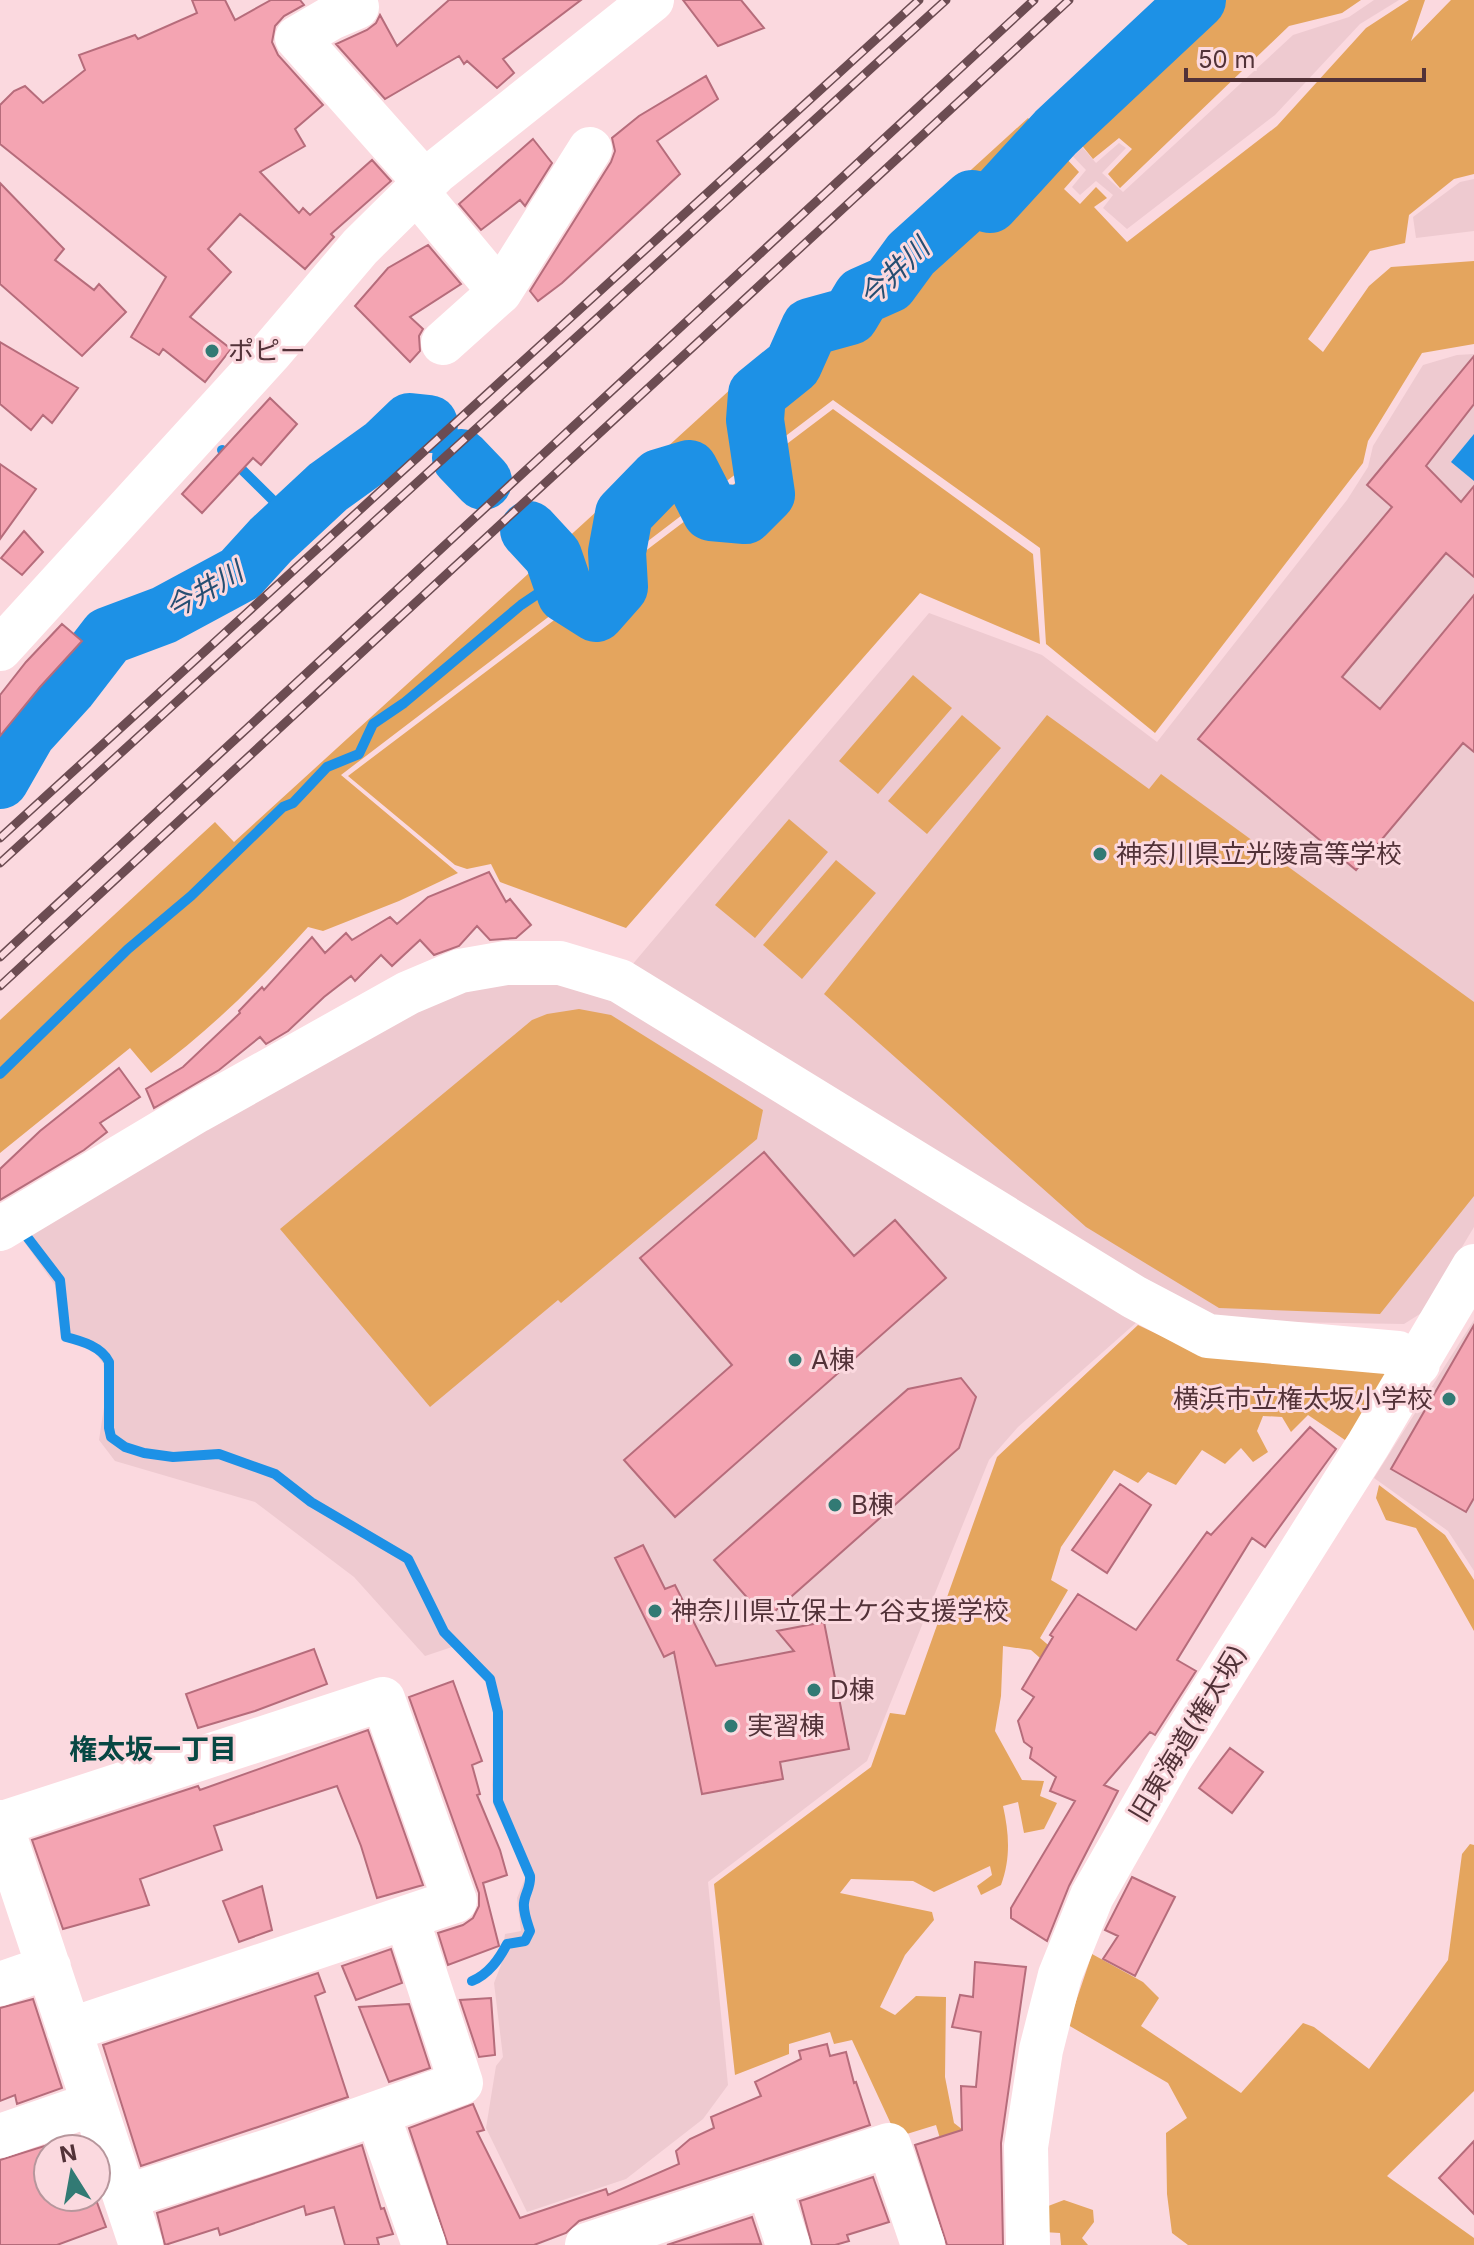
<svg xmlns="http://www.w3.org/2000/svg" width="1474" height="2245" font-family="Inter,'Noto Sans JP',sans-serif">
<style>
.built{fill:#eecad0}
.green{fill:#e4a55e}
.water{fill:#1d91e6}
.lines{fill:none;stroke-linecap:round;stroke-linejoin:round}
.stream{stroke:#1d91e6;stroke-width:10}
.river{stroke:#1d91e6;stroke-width:58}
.building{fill:#f4a4b2;stroke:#b66c7b;stroke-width:2}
.minor{stroke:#fff;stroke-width:44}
.rail-casing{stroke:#6c4c52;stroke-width:9}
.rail{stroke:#fbd9df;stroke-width:6;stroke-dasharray:18;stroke-linecap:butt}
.poi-dot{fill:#327a74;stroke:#fbd9df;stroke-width:3}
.labels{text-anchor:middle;stroke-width:6;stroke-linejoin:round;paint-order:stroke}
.poi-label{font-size:26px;fill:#523238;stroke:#fbd9df;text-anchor:start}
.street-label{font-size:26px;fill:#523238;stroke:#fbd9df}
.water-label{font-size:28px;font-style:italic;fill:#264e72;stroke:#fbd9df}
.neighbourhood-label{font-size:28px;font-weight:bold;fill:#074743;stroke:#fbd9df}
</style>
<rect width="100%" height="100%" fill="#fbd9df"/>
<path class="built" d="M 1374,0 L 1399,0 L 1360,24 L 1275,115 L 1127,229 L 1103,208 L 1113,195 L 1096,181 L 1080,195 L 1072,187 L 1086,170 L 1035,117 L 1046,105 L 1096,163 L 1119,143 L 1126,148 L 1102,173 L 1123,192 L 1293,35 L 1349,17 Z
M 1474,179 L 1474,231 L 1416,238 L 1413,217 L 1460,182 Z
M 1474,354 L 1474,1227 L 1423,1312 L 1404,1324 L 1218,1321 L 1090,1250 L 632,965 L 929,613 L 1042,655 L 1157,742 L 1347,500 L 1368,467 L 1373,446 L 1423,365 L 1457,355 Z
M 564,979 L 617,995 L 1138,1321 L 1018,1427 L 989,1460 L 867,1761 L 708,1882 L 728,2085 L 703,2119 L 626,2179 L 527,2212 L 486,2128 L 496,2066 L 503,2057 L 494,1983 L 501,1965 L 505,1934 L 521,1931 L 517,1898 L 526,1876 L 493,1804 L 492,1785 L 498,1712 L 490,1679 L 458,1645 L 425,1656 L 354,1577 L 255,1502 L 115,1461 L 99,1440 L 107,1388 L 103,1363 L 92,1349 L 61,1340 L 55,1285 L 15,1229 L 427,1003 L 504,980 Z
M 1474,1320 L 1474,1571 L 1448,1531 L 1374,1478 Z"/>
<path class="green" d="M 1163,0 L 1361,0 L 1342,13 L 1289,26 L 1120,188 L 1108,174 L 1132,149 L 1119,138 L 1093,159 L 1048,104 Z
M 1409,0 L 1425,0 L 1411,41 L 1451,0 L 1474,0 L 1474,174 L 1454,179 L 1409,215 L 1405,243 L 1370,251 L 1308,339 L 1323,352 L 1369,286 L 1391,267 L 1474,261 L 1474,344 L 1422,353 L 1368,441 L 1363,463 L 1155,733 L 1046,644 L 1040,548 L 833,400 L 341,775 L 458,873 L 399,901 L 323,931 L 308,927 C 260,980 209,1032 151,1073 L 130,1048 L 0,1153 L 0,1020 L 215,822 L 234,842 L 1028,118 L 1079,172 L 1064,189 L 1080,204 L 1096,187 L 1107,198 L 1094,207 L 1127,242 L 1277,126 L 1366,28 Z
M 833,409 L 1033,554 L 1040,644 L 920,593 L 626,928 L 500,882 L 491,864 L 467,869 L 455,865 L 348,776 Z
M 913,675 L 952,708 L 878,794 L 839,761 Z
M 962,715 L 1001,748 L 927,834 L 888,801 Z
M 1047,715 L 1149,789 L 1161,774 L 1474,1002 L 1474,1196 L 1380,1314 L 1219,1308 L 1086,1227 L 824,994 Z
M 789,819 L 828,852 L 755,938 L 715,905 Z
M 836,860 L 876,893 L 802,979 L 763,945 Z
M 579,1009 L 611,1015 L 763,1110 L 757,1139 L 561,1303 L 558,1300 L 430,1407 L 280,1229 L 532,1020 L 547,1014 Z
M 1138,1325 L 1195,1352 L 1384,1370 L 1388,1384 L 1345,1440 L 1308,1415 L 1291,1432 L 1282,1417 L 1263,1416 L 1257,1431 L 1268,1452 L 1253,1462 L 1241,1448 L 1225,1464 L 1202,1450 L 1176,1485 L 1148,1472 L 1138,1483 L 1114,1470 L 1061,1547 L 1051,1580 L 1068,1590 L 1040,1638 L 1073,1666 L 1065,1680 L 1031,1650 L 1003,1646 L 1001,1696 L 995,1731 L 1022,1780 L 1044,1781 L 1040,1796 L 1057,1803 L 1044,1829 L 1024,1833 L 1018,1802 L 1003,1806 C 1009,1833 1011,1858 1001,1885 L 981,1895 L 977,1886 L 992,1875 L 990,1866 L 934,1892 L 913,1881 L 851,1879 L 840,1893 L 932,1912 L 934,1920 L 905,1955 L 880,2007 L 895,2015 L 916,1996 L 946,1997 L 945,2077 L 954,2123 L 963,2130 L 947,2162 L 936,2125 L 897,2137 L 852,2040 L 834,2044 L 830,2032 L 789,2044 L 789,2054 L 735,2075 L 714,1884 L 871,1767 L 890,1713 L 905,1715 L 997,1457 Z
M 1379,1485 L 1445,1535 L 1474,1580 L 1474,1631 L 1416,1528 L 1386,1520 L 1376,1498 Z
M 1470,1844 L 1474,1845 L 1474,2091 L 1387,2176 L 1474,2238 L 1474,2245 L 1188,2245 L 1172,2233 L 1167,2194 L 1166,2133 L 1187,2118 L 1168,2083 L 1068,2025 L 1092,1954 L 1143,1982 L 1159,1998 L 1141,2026 L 1241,2093 L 1303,2023 L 1314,2027 L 1369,2069 L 1448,1960 L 1462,1854 Z
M 1064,2200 L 1093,2210 L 1094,2222 L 1082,2238 L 1088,2245 L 1061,2245 L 1060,2233 L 1043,2232 L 1043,2208 Z"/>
<path class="water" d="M 1474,434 L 1474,481 L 1451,462 Z"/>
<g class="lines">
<path class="stream" d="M 222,450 L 293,520
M 0,1074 L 128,949 L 191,896 L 283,807 L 293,803 L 327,767 L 359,754 L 373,724 L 404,703 L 521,605 L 561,578
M 21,1229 L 60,1280 L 66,1337 C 82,1341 102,1347 109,1362 L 109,1428 L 111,1437 L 125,1447 L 144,1453 L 173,1457 L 219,1454 L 275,1474 L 311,1502 L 408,1559 L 444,1632 L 490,1679 L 498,1712 L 498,1801 L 530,1876 C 531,1887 525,1893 524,1903 C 523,1912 527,1922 530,1931 L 525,1941 L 507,1944 C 499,1959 489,1974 472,1981"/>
<path class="river" d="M 461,458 L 483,481
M 529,530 L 553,556 L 566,594 L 596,613 L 619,587 L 617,552 L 624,514 L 659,478 L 689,469 L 711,512 L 745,515 L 766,494 L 755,420 L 757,394 L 793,365 L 810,327 L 850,316 L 862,296 L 889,284 L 911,254 L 972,199 L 990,204 L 1056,132 L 1197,0
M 0,780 L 27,733 L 68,688 L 108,636 L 164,615 L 240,574 L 271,540 L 328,487 L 385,446 L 410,422 L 429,424"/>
</g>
<path class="building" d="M 192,0 L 225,0 L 235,20 L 271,0 L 300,0 L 304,5 L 284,16 L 275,26 L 272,42 L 278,55 L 323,105 L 295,129 L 305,146 L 260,172 L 299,213 L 303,208 L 310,215 L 372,160 L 391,181 L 331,234 L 334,237 L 305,269 L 240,214 L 208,249 L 231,272 L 190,317 L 231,349 L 205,382 L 163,349 L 159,355 L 131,337 L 166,277 L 0,144 L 0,105 L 14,91 L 25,86 L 43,103 L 85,70 L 79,55 L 135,35 L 138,39 L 197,13 Z
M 449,0 L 581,0 L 503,59 L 514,73 L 497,88 L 467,61 L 464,64 L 459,56 L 385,99 L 336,44 L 367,30 L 376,23 L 380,15 L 397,46 Z
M 683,0 L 741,0 L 764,28 L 718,46 Z
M 706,76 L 718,99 L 657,141 L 680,174 L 562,283 L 538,301 L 530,291 L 611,162 L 615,151 L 612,138 L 639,116 Z
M 533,139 L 552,163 L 525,206 L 520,200 L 481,230 L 459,204 Z
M 0,183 L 64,249 L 55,260 L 94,290 L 99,284 L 126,312 L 82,356 L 0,284 Z
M 428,245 L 461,284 L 410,317 L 423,329 L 419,336 L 420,351 L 410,362 L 355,306 L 388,268 Z
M 0,342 L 78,388 L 52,423 L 43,415 L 31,430 L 0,404 Z
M 1474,356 L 1474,404 L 1426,466 L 1461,502 L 1474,486 L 1474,577 L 1446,553 L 1342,677 L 1380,709 L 1474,595 L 1474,752 L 1463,743 L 1356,870 L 1198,739 L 1392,507 L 1367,485 Z
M 270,398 L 297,424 L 261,465 L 253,458 L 202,513 L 182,494 Z
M 0,464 L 36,489 L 0,539 Z
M 24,531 L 43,552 L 22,575 L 1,558 Z
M 62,624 L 82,641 L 40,687 L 0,736 L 0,695 L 26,662 Z
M 489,872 L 506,902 L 510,899 L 531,925 L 516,938 L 490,940 L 477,926 L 459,946 L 434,955 L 420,940 L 392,966 L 381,955 L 355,981 L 351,976 L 324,997 L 288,1031 L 266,1044 L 260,1037 L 219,1070 L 154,1108 L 146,1089 L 183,1067 L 240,1013 L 239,1011 L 262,987 L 264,990 L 312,937 L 325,953 L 346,933 L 352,940 L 390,917 L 397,924 L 428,897 Z
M 119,1068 L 140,1097 L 100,1123 L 107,1132 L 84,1150 L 0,1200 L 0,1169 L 40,1131 Z
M 764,1152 L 854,1256 L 895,1220 L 946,1278 L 675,1517 L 624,1460 L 732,1365 L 640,1258 Z
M 1474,1325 L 1474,1498 L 1466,1512 L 1391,1469 Z
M 961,1378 L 976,1397 L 959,1448 L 766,1619 L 714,1560 L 908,1389 Z
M 1310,1427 L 1336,1449 L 1265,1547 L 1252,1538 L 1177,1660 L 1196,1671 L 1155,1735 L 1150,1732 L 1104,1785 L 1118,1791 L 1069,1886 L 1047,1941 L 1011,1918 L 1011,1908 L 1075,1801 L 1050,1791 L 1056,1777 L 1030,1758 L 1032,1748 L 1024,1742 L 1018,1721 L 1034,1697 L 1022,1689 L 1053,1637 L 1050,1635 L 1078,1594 L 1136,1630 L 1207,1532 L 1211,1535 Z
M 1120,1484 L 1151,1505 L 1107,1573 L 1072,1550 Z
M 643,1545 L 665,1589 L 675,1585 L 716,1666 L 794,1651 L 777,1631 L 824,1622 L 849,1749 L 780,1762 L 783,1779 L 702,1794 L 674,1652 L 664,1657 L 615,1558 Z
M 314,1649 L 327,1684 L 255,1711 L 198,1728 L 186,1694 Z
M 453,1681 L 482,1761 L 472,1765 L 480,1794 L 477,1795 L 500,1850 L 507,1875 L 483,1883 L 499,1946 L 448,1965 L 438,1933 L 463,1925 L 473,1918 L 479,1906 L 479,1893 L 409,1697 Z
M 368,1730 L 423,1885 L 377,1898 L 361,1846 L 337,1786 L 214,1826 L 222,1850 L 140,1879 L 149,1905 L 63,1929 L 32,1840 L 198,1786 L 200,1790 Z
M 1230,1748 L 1263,1772 L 1232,1813 L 1199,1788 Z
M 1132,1877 L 1175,1897 L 1135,1976 L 1103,1959 L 1118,1936 L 1105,1930 Z
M 262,1886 L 272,1930 L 239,1942 L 223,1901 Z
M 391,1949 L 402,1983 L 356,2000 L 342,1966 Z
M 975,1962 L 1026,1967 L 1001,2143 L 1003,2245 L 947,2245 L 915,2145 L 962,2130 L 961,2086 L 976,2087 L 981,2032 L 952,2027 L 960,1995 L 973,1997 Z
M 318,1973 L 325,1992 L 315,1996 L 348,2097 L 141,2166 L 103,2045 Z
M 491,1998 L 495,2055 L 479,2057 L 460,2000 Z
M 33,1999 L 62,2088 L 17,2104 L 15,2095 L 0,2101 L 0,2008 Z
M 409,2004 L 430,2068 L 389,2082 L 359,2007 Z
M 827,2044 L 830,2056 L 846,2052 L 854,2083 L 856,2082 L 870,2125 L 579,2221 L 566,2233 L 534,2245 L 448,2245 L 409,2128 L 473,2104 L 484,2130 L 477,2132 L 520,2218 L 606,2189 L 608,2195 L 679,2164 L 676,2151 L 690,2139 L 714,2128 L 711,2117 L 761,2096 L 755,2082 L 801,2059 L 799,2051 Z
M 73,2137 L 77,2149 L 48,2149 L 48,2197 L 95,2197 L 106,2227 L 57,2245 L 0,2245 L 0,2160 Z
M 1474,2141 L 1474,2214 L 1439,2178 Z
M 362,2145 L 381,2209 L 384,2208 L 393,2234 L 377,2238 L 379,2245 L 345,2245 L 334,2207 L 306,2215 L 304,2206 L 220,2235 L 218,2228 L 165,2245 L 157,2213 Z
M 873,2177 L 889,2222 L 847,2235 L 849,2241 L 835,2245 L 812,2245 L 800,2201 Z
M 752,2217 L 761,2244 L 667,2245 Z"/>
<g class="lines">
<path class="minor" d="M 357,7 L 331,18 L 297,38 L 425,182
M 416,191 L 500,292
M 443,343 L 500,292 L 590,149
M 0,649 L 270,353 L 360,247 L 436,172 L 652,0
M 0,1229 L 197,1111 L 408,993 L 460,971 L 506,963 L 560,963 L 620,981 L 1134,1297 L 1208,1336 L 1398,1353 L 1418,1364
M 0,1822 L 141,2245
M 0,1824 L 383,1699 L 455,1901 L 69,2030
M 0,1984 L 49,1967
M 377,2113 L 424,2245
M 0,2136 L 93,2104
M 768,2185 L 788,2245
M 125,2197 L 290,2144 L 461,2083 L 407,1919
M 587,2245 L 889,2145 L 923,2245
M 1028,2245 L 1026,2147 L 1041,2050 L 1060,1975 L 1092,1896 L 1170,1759 L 1368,1445 L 1474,1266"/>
<g class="rail-casing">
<path id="rail" d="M 0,838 L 919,0
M 0,863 L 946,0
M 0,957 L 1034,0
M 0,986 L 1069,0"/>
</g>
<use href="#rail" class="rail"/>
</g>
<g class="poi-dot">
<circle cx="212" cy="351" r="8"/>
<circle cx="1100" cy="854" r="8"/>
<circle cx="795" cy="1360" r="8"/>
<circle cx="1449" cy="1399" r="8"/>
<circle cx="835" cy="1505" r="8"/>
<circle cx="655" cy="1611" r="8"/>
<circle cx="814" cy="1690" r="8"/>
<circle cx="731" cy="1726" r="8"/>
</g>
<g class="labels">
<g class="poi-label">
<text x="228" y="360">ポピー</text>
<text x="1116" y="863">神奈川県立光陵高等学校</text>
<text x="811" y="1369">A棟</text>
<text x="1433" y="1408" text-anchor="end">横浜市立権太坂小学校</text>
<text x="851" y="1514">B棟</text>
<text x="671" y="1620">神奈川県立保土ケ谷支援学校</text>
<text x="830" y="1699">D棟</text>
<text x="747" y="1735">実習棟</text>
</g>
<g class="street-label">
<text transform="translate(1188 1733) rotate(-59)" y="9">旧東海道(権太坂)</text>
</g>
<g class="water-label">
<text transform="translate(894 272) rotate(-44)" y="10">今井川</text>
<text transform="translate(204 590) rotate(-30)" y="10">今井川</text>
</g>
<g class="neighbourhood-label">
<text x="153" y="1759">権太坂一丁目</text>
</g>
</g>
<g transform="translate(72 2173) rotate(349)"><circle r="38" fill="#fbd9df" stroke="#b7969c" stroke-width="2"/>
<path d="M0-6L14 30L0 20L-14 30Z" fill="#327a74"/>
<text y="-12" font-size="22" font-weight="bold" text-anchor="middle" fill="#523238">N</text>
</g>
<path d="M1186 68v12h238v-12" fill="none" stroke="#523238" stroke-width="4"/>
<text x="1198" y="68" font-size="24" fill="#523238" stroke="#fbd9df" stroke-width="6" paint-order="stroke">50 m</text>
</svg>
